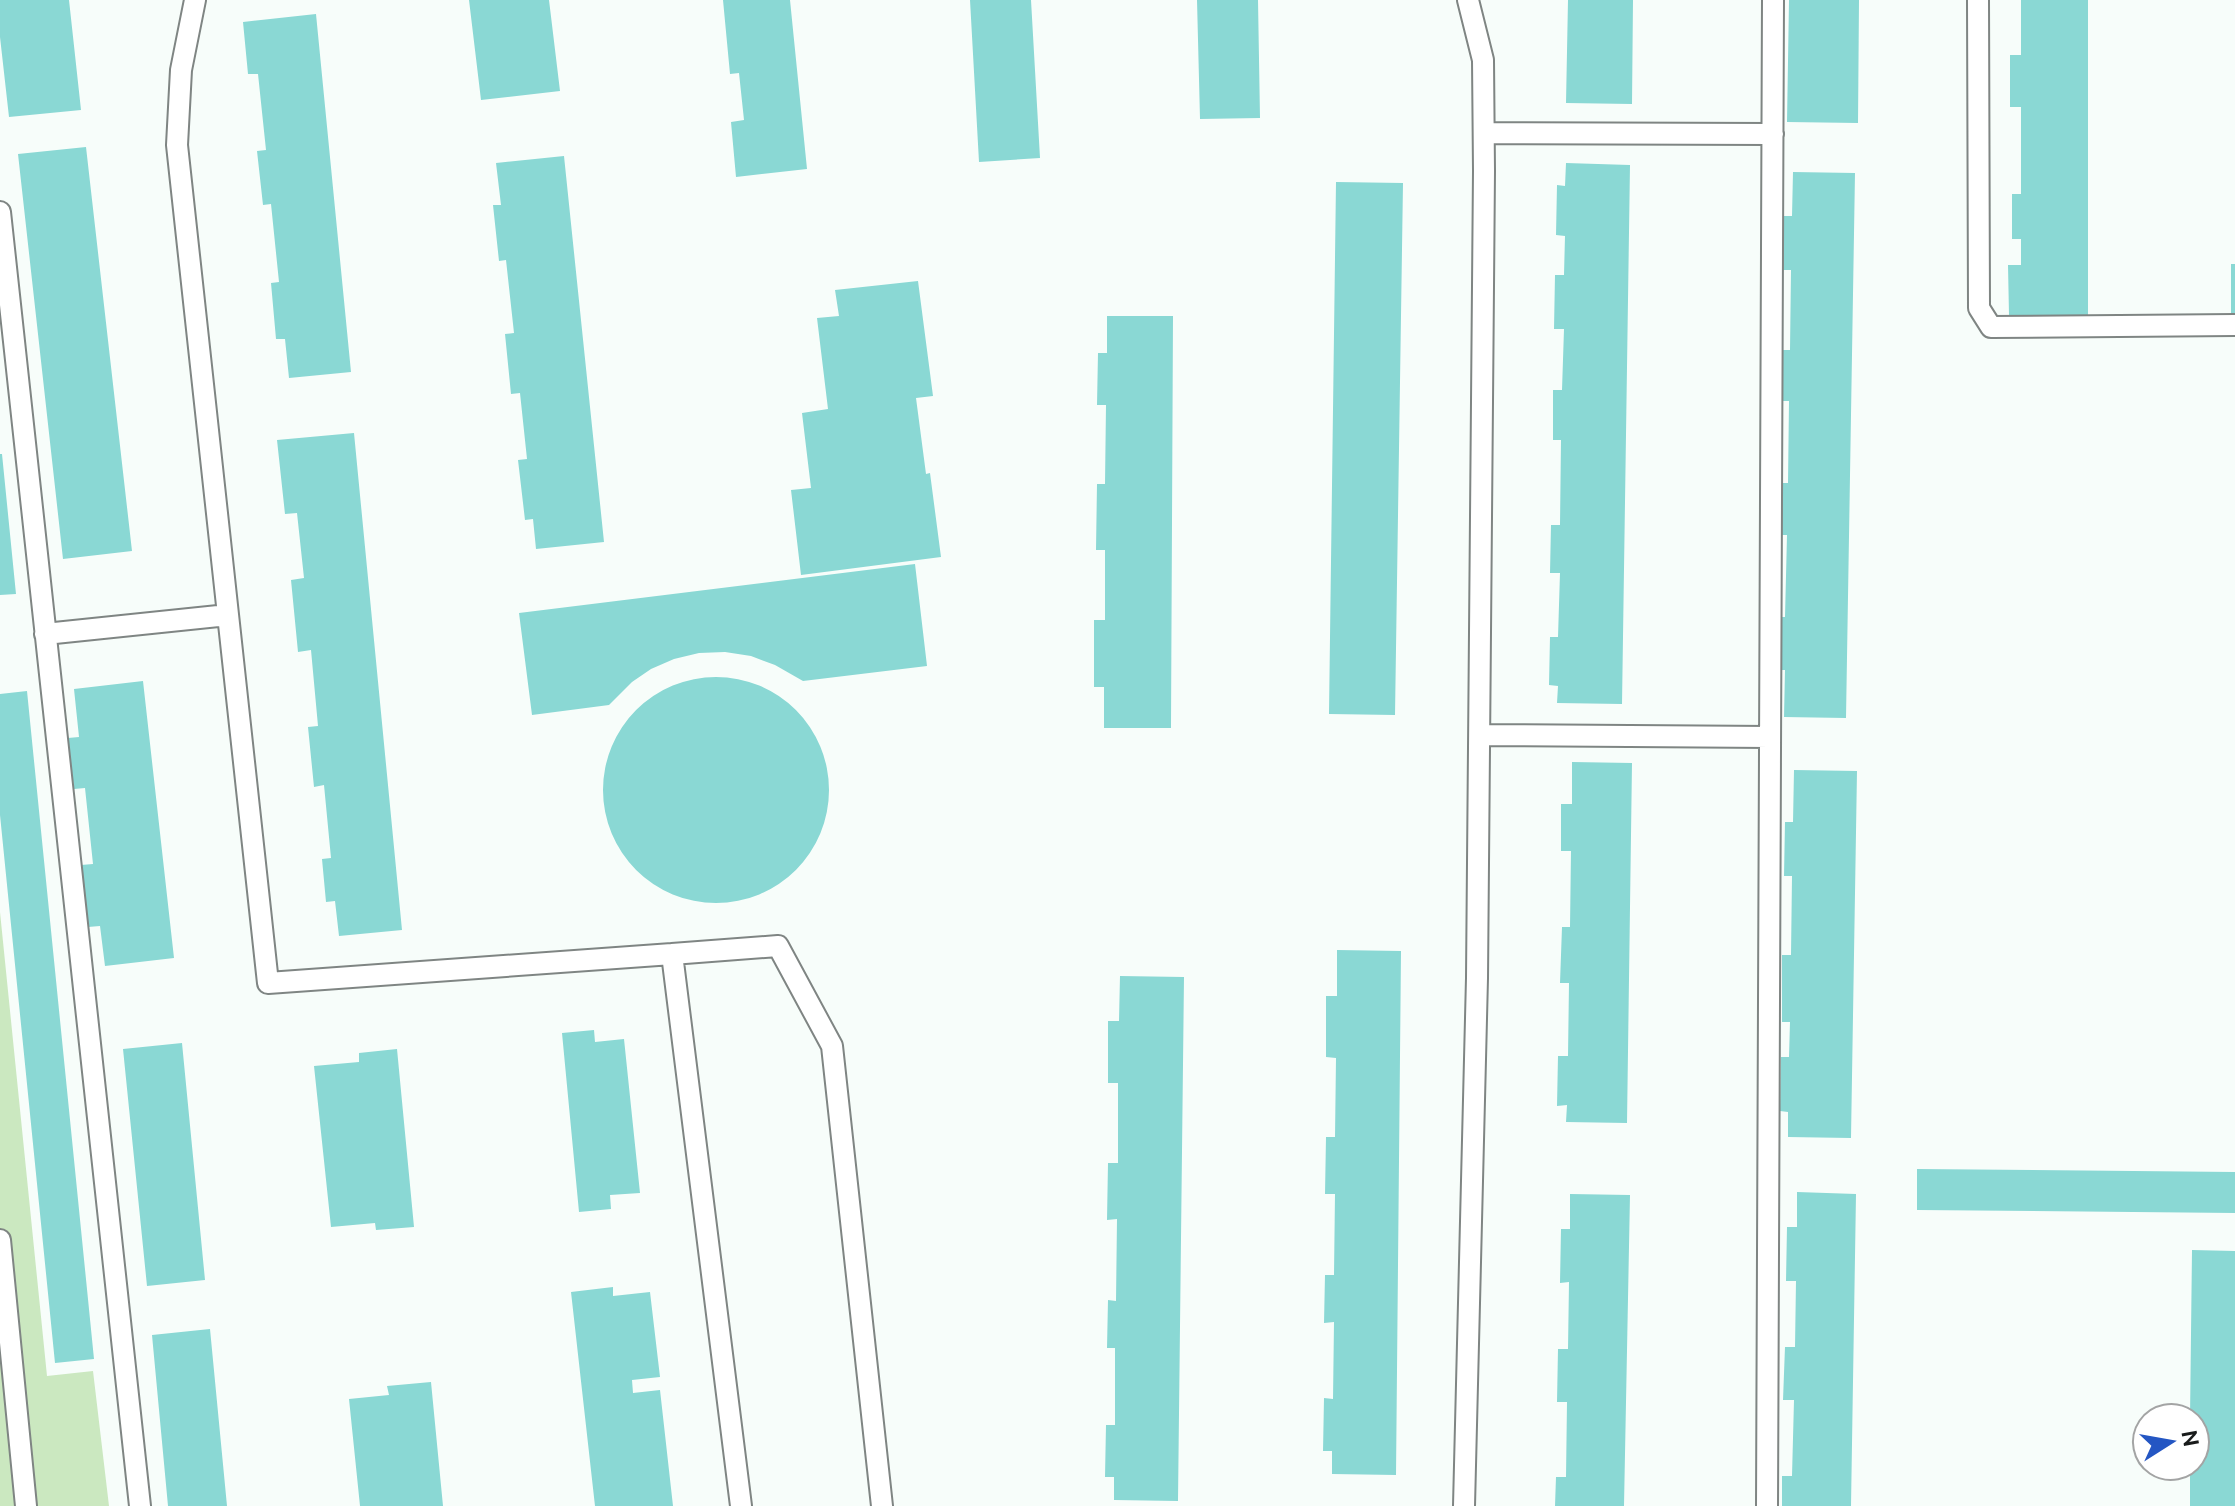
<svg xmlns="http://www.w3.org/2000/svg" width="2235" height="1506" font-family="Ubuntu,sans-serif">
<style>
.green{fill:#cbe8c0}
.building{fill:#8ad8d4}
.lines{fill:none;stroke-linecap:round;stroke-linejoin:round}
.lane-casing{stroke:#7f8583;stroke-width:24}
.lane{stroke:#fff;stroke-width:20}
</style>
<rect width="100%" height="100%" fill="#f7fdfa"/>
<path class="green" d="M 0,912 L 47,1376 L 93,1371 L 109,1506 L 0,1506 Z"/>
<path class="building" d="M 0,0 L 69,0 L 81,110 L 9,117 L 0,37 Z
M 469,0 L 549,0 L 560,91 L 481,100 Z
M 723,0 L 790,0 L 807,169 L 736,177 L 731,122 L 744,120 L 739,73 L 730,74 Z
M 970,0 L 1031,0 L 1040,158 L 979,162 Z
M 1197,0 L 1258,0 L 1260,118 L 1200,119 Z
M 1568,0 L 1633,0 L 1632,104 L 1566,103 Z
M 1789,0 L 1859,0 L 1858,123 L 1787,122 Z
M 2021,0 L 2088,0 L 2088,315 L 2009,315 L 2008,265 L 2021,265 L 2021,239 L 2012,239 L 2012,194 L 2021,194 L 2021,107 L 2010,107 L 2010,55 L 2021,55 Z
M 316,14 L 351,372 L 289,378 L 285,339 L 276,339 L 271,283 L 279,282 L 271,204 L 263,205 L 257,151 L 266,150 L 258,74 L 248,74 L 243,22 Z
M 86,147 L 132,551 L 63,559 L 18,154 Z
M 564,156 L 604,542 L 536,549 L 533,519 L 525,520 L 518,460 L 527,459 L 520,393 L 511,394 L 505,334 L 514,333 L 506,260 L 499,261 L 493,205 L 501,205 L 496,163 Z
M 1566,163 L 1630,165 L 1622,704 L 1557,703 L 1558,686 L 1549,685 L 1550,637 L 1558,637 L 1560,573 L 1550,573 L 1551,525 L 1560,525 L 1561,440 L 1553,440 L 1553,390 L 1562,390 L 1564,329 L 1554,329 L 1555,275 L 1564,275 L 1565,236 L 1556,235 L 1557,185 L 1565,186 Z
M 1793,172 L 1855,173 L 1846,718 L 1784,717 L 1785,670 L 1775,670 L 1776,617 L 1785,617 L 1787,535 L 1776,535 L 1777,483 L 1788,483 L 1789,401 L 1780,401 L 1781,350 L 1790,350 L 1791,270 L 1782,270 L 1783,216 L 1792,216 Z
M 1336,182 L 1403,183 L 1395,715 L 1329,714 Z
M 2231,264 L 2235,264 L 2235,314 L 2231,314 Z
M 918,281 L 933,396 L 916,398 L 926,474 L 930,473 L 941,557 L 801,575 L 791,490 L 811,488 L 802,413 L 828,409 L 817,318 L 839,316 L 835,290 Z
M 1107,316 L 1173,316 L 1171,728 L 1104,728 L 1104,687 L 1094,687 L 1094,620 L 1105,620 L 1105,550 L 1096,550 L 1097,484 L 1105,484 L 1106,405 L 1097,405 L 1098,353 L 1107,353 Z
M 354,433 L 402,930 L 339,936 L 335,901 L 326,902 L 322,859 L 331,858 L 324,785 L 314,787 L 308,727 L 318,726 L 311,650 L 298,652 L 291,580 L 304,578 L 297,513 L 285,514 L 277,440 Z
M 0,454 L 2,454 L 16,594 L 0,595 Z
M 915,564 L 927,666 L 803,681 L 775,665 L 751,656 L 725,652 L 699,653 L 674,659 L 651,669 L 632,682 L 609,705 L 532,715 L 519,613 Z
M603 790a113 113 0 1 1 226 0a113 113 0 1 1-226 0Z
M 143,681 L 174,958 L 105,966 L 100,926 L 88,927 L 81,865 L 93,864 L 85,788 L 74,789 L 68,738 L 79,737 L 74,689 Z
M 27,691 L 94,1359 L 55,1363 L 0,815 L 0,694 Z
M 1572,762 L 1632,763 L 1627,1123 L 1566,1122 L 1567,1105 L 1557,1106 L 1558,1056 L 1568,1056 L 1569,983 L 1560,983 L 1562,927 L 1570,927 L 1571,851 L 1561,851 L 1561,804 L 1572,804 Z
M 1794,770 L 1857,771 L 1851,1138 L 1788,1137 L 1788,1112 L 1780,1111 L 1781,1057 L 1789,1057 L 1790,1022 L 1782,1022 L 1782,955 L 1791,955 L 1792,876 L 1784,876 L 1785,822 L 1793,822 Z
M 1337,950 L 1401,951 L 1396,1475 L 1332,1474 L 1332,1451 L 1323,1451 L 1324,1398 L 1333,1399 L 1334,1322 L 1324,1323 L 1325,1275 L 1334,1275 L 1335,1194 L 1325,1194 L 1326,1137 L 1335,1137 L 1336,1058 L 1326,1057 L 1326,996 L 1337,996 Z
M 1120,976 L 1184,977 L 1178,1501 L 1114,1500 L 1114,1477 L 1105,1477 L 1106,1425 L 1115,1425 L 1115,1348 L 1107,1348 L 1108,1300 L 1116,1301 L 1117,1219 L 1107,1220 L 1108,1163 L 1118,1163 L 1118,1083 L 1108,1083 L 1108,1021 L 1119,1021 Z
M 594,1030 L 595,1042 L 624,1039 L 640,1193 L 610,1195 L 611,1209 L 579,1212 L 562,1033 Z
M 182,1043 L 205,1280 L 147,1286 L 123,1049 Z
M 397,1049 L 414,1227 L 376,1230 L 375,1223 L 331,1227 L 314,1066 L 359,1062 L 359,1053 Z
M 1917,1169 L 2235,1172 L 2235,1213 L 1917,1210 Z
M 1797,1192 L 1856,1194 L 1851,1506 L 1782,1506 L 1782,1476 L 1792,1476 L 1794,1400 L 1783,1400 L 1785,1347 L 1795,1347 L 1796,1281 L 1786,1281 L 1787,1227 L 1797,1227 Z
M 1570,1194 L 1630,1195 L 1624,1506 L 1555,1506 L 1556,1477 L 1566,1477 L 1567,1402 L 1557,1402 L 1558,1349 L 1568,1349 L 1569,1282 L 1560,1283 L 1561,1229 L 1570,1229 Z
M 2192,1250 L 2235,1251 L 2235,1506 L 2190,1506 L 2190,1466 L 2195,1466 L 2195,1418 L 2190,1418 Z
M 613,1287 L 613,1296 L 650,1292 L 660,1377 L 632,1380 L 633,1393 L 660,1390 L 673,1506 L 595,1506 L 571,1292 Z
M 210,1329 L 227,1506 L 168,1506 L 152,1335 Z
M 431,1382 L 443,1506 L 360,1506 L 349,1399 L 389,1395 L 387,1386 Z"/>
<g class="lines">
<g class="lane-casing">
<path id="lane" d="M 195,0 L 181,70 L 177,145 L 268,983 L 672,954 L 741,1506
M 1978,0 L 1979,308 L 1991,327 L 2235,325
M 1484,133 L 1773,134
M 0,212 L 140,1506
M 45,634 L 228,615
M 1480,735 L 1770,737
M 672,954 L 778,946 L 832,1046 L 882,1506
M 0,1240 L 26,1506
M 1464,1506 L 1477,978 L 1484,171 L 1483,60 L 1468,0
M 1767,1506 L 1773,0"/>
</g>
<use href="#lane" class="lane"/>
</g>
<g transform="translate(2171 1442) rotate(79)"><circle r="38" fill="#ffffff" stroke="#a3a4a4" stroke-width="2"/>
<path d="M0-6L14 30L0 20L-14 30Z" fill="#2456c3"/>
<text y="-12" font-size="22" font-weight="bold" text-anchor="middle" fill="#191b1b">N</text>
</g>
</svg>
